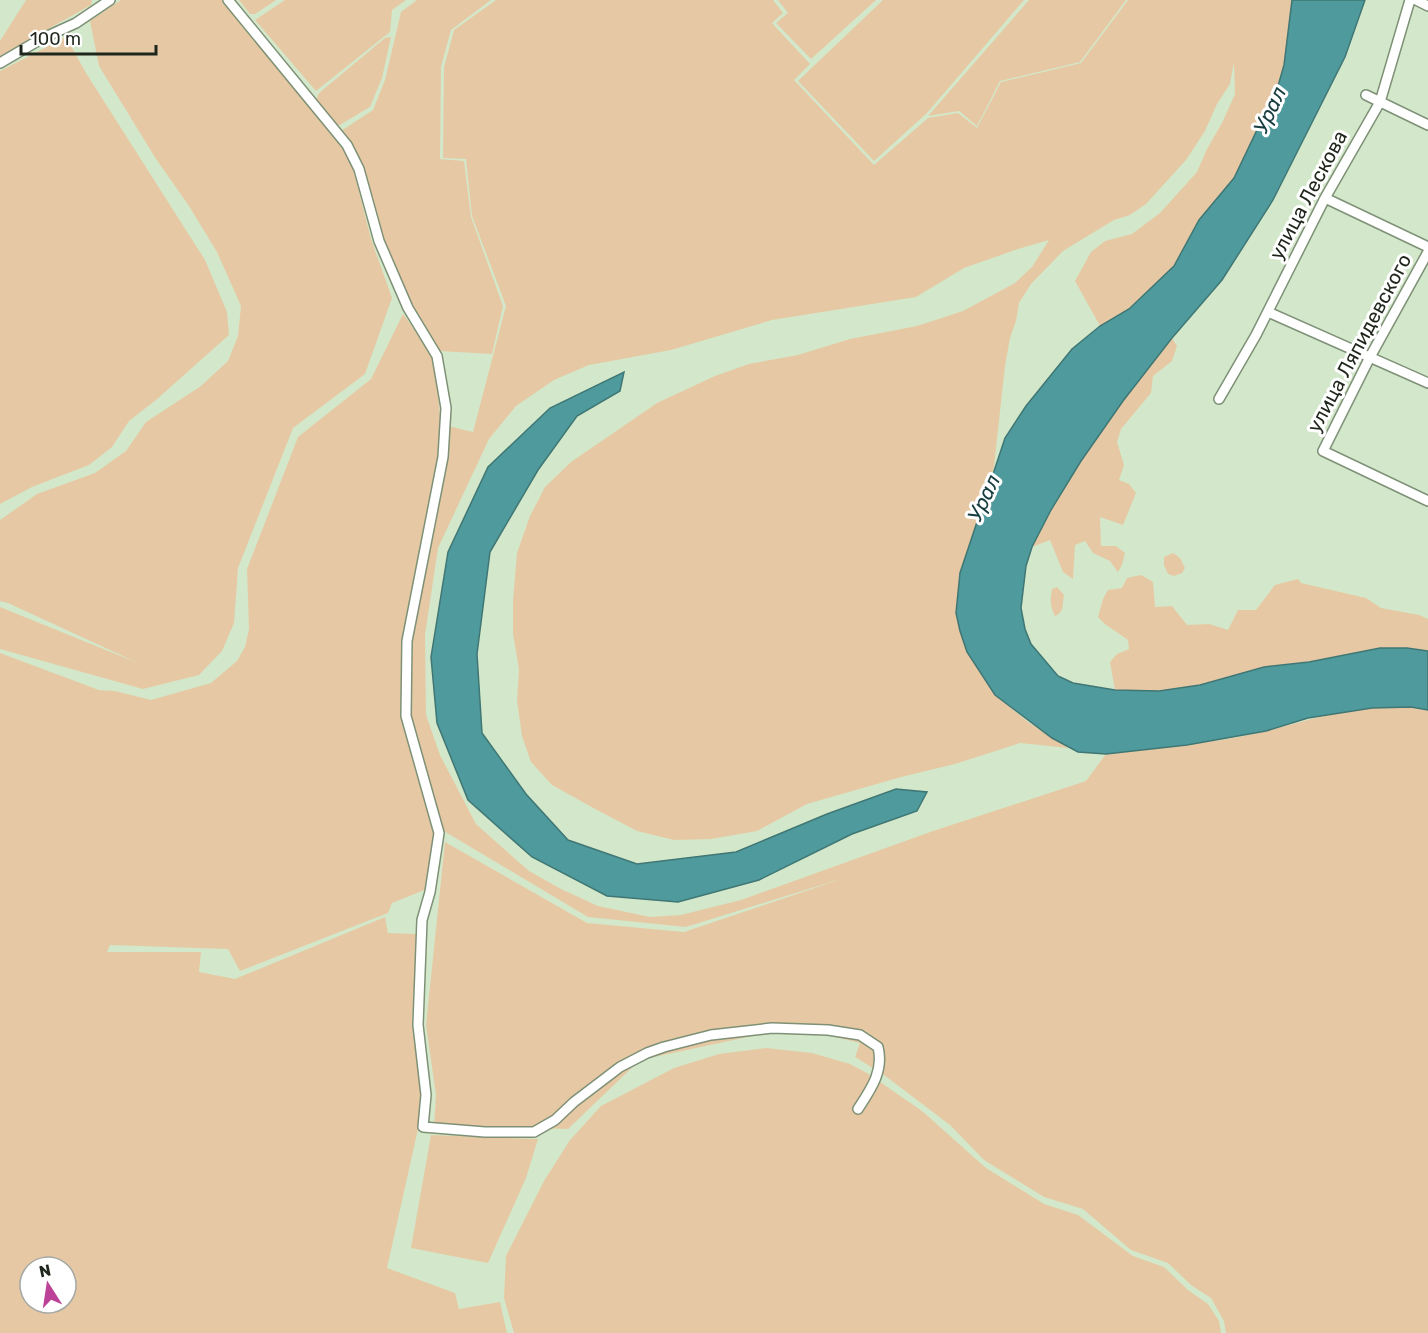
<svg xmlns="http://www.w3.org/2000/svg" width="1428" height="1333" font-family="Rubik,sans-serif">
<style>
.green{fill:#e6c9a4;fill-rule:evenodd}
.water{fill:#4e9a9c;stroke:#407775;stroke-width:1.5}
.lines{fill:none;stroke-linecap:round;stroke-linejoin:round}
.street-casing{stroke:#7e9176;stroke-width:12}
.street{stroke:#fff;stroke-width:9}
.labels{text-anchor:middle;stroke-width:6;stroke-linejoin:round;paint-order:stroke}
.street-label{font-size:20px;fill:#1f261b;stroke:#fff}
.water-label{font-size:21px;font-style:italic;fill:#173c3e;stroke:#fff}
</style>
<rect width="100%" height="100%" fill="#d3e8ca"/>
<path class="green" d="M 26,0 L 92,0 L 91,5 L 0,56 L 0,41 Z
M 121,0 L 225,0 L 341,141 L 353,168 L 371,239 L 392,298 L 365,374 L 293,428 L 238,568 L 234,623 L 222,651 L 199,675 L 143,689 L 0,649 L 0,607 L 138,663 L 8,603 L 0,601 L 0,520 L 37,494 L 95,473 L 126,451 L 146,422 L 201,386 L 228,361 L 238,336 L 241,306 L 217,252 L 189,206 L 156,159 L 99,66 L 90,21 Z
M 239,0 L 276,0 L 255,14 L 250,14 Z
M 285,0 L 406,0 L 392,10 L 390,32 L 316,91 L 255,20 Z
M 417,0 L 491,0 L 451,30 L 441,67 L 440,159 L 464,161 L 471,217 L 503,306 L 492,354 L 439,351 L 405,295 L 381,236 L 366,179 L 352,145 L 341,131 L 373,110 L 385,80 L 401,12 Z
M 496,0 L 773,0 L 783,13 L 772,23 L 810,64 L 794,80 L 874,165 L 928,118 L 958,113 L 977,128 L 1001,82 L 1081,63 L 1128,0 L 1292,0 L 1284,65 L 1278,86 L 1234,178 L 1199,220 L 1174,266 L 1129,309 L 1100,326 L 1075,281 L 1091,252 L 1105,241 L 1132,234 L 1160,213 L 1197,172 L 1207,149 L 1222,123 L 1235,94 L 1234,62 L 1230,84 L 1217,104 L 1205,131 L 1186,160 L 1146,204 L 1130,215 L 1114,220 L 1063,251 L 1031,284 L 1019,303 L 1016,321 L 1010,338 L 1005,366 L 994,466 L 984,504 L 960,573 L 956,613 L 995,695 L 1028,722 L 1068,748 L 1020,743 L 955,764 L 901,777 L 807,804 L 757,831 L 711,839 L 674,840 L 637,831 L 597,810 L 552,785 L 531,762 L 522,736 L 517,701 L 519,669 L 513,634 L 513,601 L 517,553 L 530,516 L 545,487 L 571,462 L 657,403 L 715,376 L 749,364 L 798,355 L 850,339 L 917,326 L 963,311 L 1015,283 L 1032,267 L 1049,240 L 1018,249 L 964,268 L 916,297 L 772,320 L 671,350 L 589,365 L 554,380 L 516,406 L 489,439 L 438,548 L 425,635 L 426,715 L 440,755 L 476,824 L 529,871 L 561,889 L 598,906 L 650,917 L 681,915 L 741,900 L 933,831 L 1086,781 L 1106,754 C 1151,749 1195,745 1239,737 C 1303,724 1361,698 1428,710 L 1428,1333 L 1226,1333 L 1224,1321 L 1211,1298 L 1191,1285 L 1168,1263 L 1131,1250 L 1083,1209 L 1044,1197 L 984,1160 L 950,1125 L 884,1075 L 855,1057 L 860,1043 L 794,1027 L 640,1060 L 568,1129 L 434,1126 L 436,1095 L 426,1025 L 445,842 L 587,923 L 684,932 L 844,878 L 686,927 L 588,917 L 442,830 L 407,714 L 409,640 L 431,546 L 449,451 L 448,426 L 473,432 L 506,306 L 472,216 L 466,159 L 443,158 L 444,67 L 454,30 Z
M 778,0 L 876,0 L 811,59 L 776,23 L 788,13 Z
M 883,0 L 1024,0 L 927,113 L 874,161 L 798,81 Z
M 1029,0 L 1126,0 L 1080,62 L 1000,81 L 977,126 L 959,111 L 928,116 Z
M 66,37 L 86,73 L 205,260 L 227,312 L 229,335 L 156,400 L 129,421 L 112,447 L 89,465 L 32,487 L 0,504 L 0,71 Z
M 391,37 L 382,78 L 370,107 L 338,126 L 316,100 L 319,93 L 385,38 Z
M 403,314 L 436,360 L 442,447 L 405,639 L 402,714 L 437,834 L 432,887 L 392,903 L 388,913 L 240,971 L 228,949 L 110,945 L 107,952 L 201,952 L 199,972 L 235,979 L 385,917 L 388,933 L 417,934 L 412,1023 L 422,1090 L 420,1120 L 387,1268 L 455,1293 L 459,1309 L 500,1302 L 507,1333 L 0,1333 L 0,653 L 99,690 L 115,691 L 151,700 L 211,683 L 237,661 L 245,647 L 249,629 L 247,569 L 298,437 L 371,379 ZM 30,1267 L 66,1267 L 66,1303 L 30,1303 Z
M 1172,338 L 1177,346 L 1172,361 L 1153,376 L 1151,393 L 1121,429 L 1117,442 L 1124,465 L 1119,480 L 1129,484 L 1136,493 L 1123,525 L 1100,517 L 1101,546 L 1116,546 L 1125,553 L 1122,565 L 1118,572 L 1110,561 L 1093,553 L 1085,541 L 1075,545 L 1073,579 L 1063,572 L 1050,540 L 1032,547 C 1070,471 1119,404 1172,338 Z
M 1173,553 L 1180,558 L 1185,568 L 1182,573 L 1174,576 L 1168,574 L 1164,565 L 1164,557 Z
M 1141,575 L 1153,582 L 1155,607 L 1172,606 L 1187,625 L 1209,624 L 1228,630 L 1238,610 L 1256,610 L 1275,585 L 1298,579 L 1301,583 L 1366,598 L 1381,608 L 1419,615 L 1428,619 L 1428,651 L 1407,648 L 1380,648 L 1309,662 L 1264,667 L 1200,685 L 1159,691 L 1115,690 L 1110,662 L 1117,654 L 1129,649 L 1128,640 C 1118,632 1106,627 1098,617 L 1103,599 L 1108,590 L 1122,588 L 1127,578 Z
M 1057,587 L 1064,595 C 1062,604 1065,612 1055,616 C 1050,607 1050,600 1052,589 Z
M 766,1048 L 812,1053 L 850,1064 L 867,1073 L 922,1111 L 986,1168 L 1044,1204 L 1078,1215 L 1133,1256 L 1164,1267 L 1188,1290 L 1208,1304 L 1219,1321 L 1221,1333 L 514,1333 L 504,1298 L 506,1256 L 544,1181 L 570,1140 L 601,1106 L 674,1068 L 719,1054 Z
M 431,1135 L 538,1139 L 526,1178 L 488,1263 L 411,1248 Z"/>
<path class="water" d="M 1292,0 L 1365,0 L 1345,57 L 1273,200 L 1222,280 L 1172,338 L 1123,401 L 1081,461 L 1051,510 L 1032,547 L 1026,566 L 1021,608 L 1025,629 L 1031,644 L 1058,676 L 1073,683 L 1115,690 L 1159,691 L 1200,685 L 1264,667 L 1309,662 L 1380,648 L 1407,648 L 1428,651 L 1428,710 L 1411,707 L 1372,708 L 1308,718 L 1266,731 L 1187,745 L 1106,754 L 1078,752 L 1052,738 L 995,695 L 967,652 L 960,631 L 956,613 L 960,573 L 1005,438 L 1026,406 L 1072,349 L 1100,326 L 1129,309 L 1174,266 L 1199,220 L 1234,178 L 1278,86 L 1284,65 Z
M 624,372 L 620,391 L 577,416 L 538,470 L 490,552 L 477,654 L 482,733 L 526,794 L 568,840 L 637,864 L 736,852 L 827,814 L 896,789 L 927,792 L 917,811 L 852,834 L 759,880 L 678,902 L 607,896 L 532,857 L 468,800 L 437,723 L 431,657 L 448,552 L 488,467 L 550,408 Z"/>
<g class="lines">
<g class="street-casing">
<path id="street" d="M 228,0 L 347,145 L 359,169 L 379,241 L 408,308 L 437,356 L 446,408 L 443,457 L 407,641 L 406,716 L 439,833 L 430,892 L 422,920 L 418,1025 L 426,1095 L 423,1127 L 485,1132 L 534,1132 L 555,1120 L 574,1102 L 620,1067 L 647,1053 L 664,1047 L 711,1035 L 772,1028 L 828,1030 L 860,1035 L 878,1047 C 884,1071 871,1089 858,1109
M 1416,0 L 1428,6
M 0,63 L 41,39 L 76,23 L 110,0
M 1366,95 L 1428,125
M 1325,198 L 1428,247
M 1428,252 L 1370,357 L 1323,451 L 1428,501
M 1268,312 L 1428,383
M 1219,399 L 1256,335 L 1325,198 L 1380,102 L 1410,0"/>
</g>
<use href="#street" class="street"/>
</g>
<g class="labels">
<g class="street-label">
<text transform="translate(1308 195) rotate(-62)" y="7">улица Лескова</text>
<text transform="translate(1359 343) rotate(-62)" y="7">улица Ляпидевского</text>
</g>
<g class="water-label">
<text transform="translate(1270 110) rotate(-65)" y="7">Урал</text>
<text transform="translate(984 498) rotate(-65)" y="7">Урал</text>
</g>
</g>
<g transform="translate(48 1285) rotate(348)"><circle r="28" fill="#ffffff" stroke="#a5a8a4" stroke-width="1.5"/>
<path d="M0-4.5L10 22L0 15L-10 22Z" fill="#bb4296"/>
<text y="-9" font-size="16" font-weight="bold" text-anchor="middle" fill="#1f261b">N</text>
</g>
<path d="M21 45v9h135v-9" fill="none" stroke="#1f261b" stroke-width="3"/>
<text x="30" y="45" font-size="18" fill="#1f261b" stroke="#ffffff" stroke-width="4.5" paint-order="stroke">100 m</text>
</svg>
